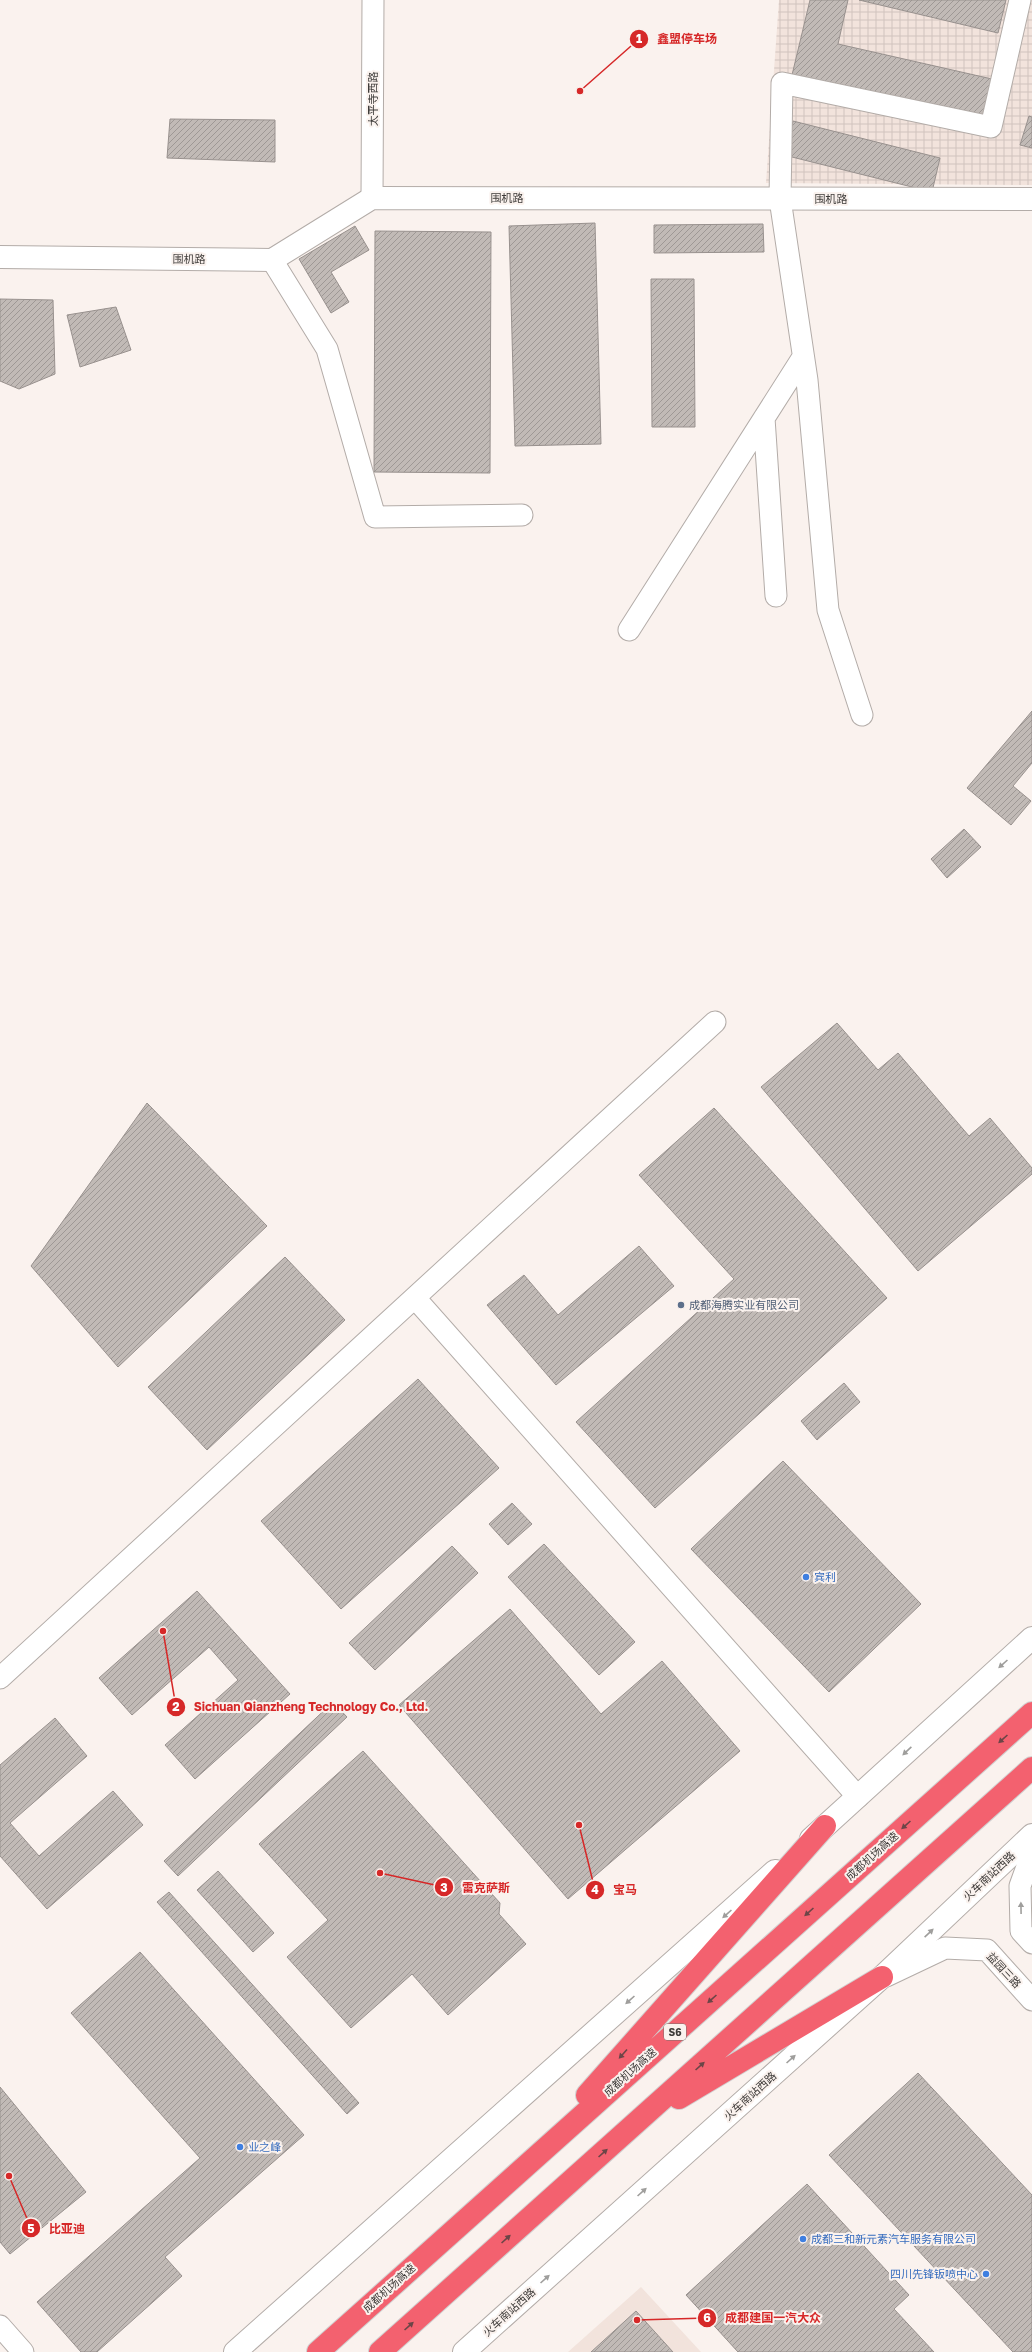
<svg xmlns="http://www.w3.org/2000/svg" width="1032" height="2352" font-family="'Golos Text','Noto Sans SC',sans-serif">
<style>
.built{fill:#f2e3dc}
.industrial{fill:url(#industrial-grid)}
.building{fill:url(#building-hatch);stroke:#98918e}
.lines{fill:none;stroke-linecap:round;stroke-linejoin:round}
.minor-casing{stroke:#b3aca8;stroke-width:23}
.tertiary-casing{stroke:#b3aca8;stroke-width:24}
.secondary-casing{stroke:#b3aca8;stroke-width:24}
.motorway-casing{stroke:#d1d0d0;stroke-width:24}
.minor{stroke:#fff;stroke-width:21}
.tertiary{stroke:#fff;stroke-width:22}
.secondary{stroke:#fff;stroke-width:22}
.motorway{stroke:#f3616f;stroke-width:22}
.oneway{fill:#9f9e9c}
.oneway2{fill:#6c4547}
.service-dot{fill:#5c6f8a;stroke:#faf2ee;stroke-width:1.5}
.shop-dot{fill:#3f7fe0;stroke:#faf2ee;stroke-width:1.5}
.labels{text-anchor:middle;stroke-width:4;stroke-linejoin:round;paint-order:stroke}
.shield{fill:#faf2ee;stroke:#777370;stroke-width:1}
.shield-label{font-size:10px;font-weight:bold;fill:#3f3c3a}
.street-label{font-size:11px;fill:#3f3c3a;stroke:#faf2ee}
.service-label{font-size:11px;fill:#4e5e75;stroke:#faf2ee;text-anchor:start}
.shop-label{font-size:11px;fill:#366cbe;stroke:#faf2ee;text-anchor:start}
.leader{fill:none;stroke:#d62828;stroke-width:1.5}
.callout-dot{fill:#d62828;stroke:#faf2ee;stroke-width:1.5}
.mark-label{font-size:12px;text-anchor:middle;font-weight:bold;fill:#fff}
.callout-label{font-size:12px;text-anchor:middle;font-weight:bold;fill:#d62828;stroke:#faf2ee;stroke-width:4;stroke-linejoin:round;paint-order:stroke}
</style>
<defs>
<pattern id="industrial-grid" width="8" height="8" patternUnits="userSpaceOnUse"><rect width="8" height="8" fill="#f2e3dc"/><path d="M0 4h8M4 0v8" fill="none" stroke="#d1c4be"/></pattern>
<pattern id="building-hatch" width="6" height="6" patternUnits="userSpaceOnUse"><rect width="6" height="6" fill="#c1bab6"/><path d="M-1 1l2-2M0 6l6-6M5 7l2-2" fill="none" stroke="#9e9895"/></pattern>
</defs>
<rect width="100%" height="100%" fill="#faf2ee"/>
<path class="built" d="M 641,2287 L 701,2352 L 568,2352 Z"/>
<path class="industrial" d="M 779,0 L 1032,0 L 1032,185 L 766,183 Z"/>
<path class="building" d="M 810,0 L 848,0 L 838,44 L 992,79 L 983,119 L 792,75 Z
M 859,0 L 1006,0 L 998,33 Z
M 1029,116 L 1032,117 L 1032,148 L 1020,145 Z
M 170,119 L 275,120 L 275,162 L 167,158 Z
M 793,121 L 940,158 L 932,192 L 784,155 Z
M 595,223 L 601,444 L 515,446 L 509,226 Z
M 763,224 L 764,252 L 654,253 L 654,225 Z
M 355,226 L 369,250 L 331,272 L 349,302 L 331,313 L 299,259 Z
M 375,231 L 491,232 L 490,473 L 374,472 Z
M 651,279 L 694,279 L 695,427 L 652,427 Z
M 0,299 L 53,300 L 55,374 L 19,389 L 0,381 Z
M 116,307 L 131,350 L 80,367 L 67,315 Z
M 1032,711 L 1032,763 L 1013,786 L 1031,801 L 1011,825 L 967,788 Z
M 964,829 L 981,847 L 947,878 L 931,859 Z
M 837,1023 L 878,1070 L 898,1053 L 969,1136 L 990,1118 L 1032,1168 L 1032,1174 L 918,1271 L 761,1087 Z
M 147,1103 L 267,1226 L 118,1367 L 31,1266 Z
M 714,1108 L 887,1298 L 655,1508 L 576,1422 L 734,1279 L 639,1175 Z
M 639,1246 L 674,1286 L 556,1385 L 487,1305 L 524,1275 L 558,1315 Z
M 285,1257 L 345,1320 L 207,1450 L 148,1387 Z
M 418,1379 L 499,1468 L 341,1609 L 261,1521 Z
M 844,1383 L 860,1402 L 817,1440 L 801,1421 Z
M 783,1461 L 921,1604 L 829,1692 L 691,1549 Z
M 512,1503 L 532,1524 L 508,1545 L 489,1524 Z
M 544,1544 L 635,1642 L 599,1675 L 508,1577 Z
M 452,1546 L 478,1573 L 375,1670 L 349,1643 Z
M 197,1591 L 290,1694 L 195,1779 L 165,1745 L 238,1680 L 209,1647 L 132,1715 L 99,1678 Z
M 510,1609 L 601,1714 L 662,1661 L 740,1751 L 568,1899 L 399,1705 Z
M 333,1702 L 347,1717 L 178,1876 L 164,1861 Z
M 55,1718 L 87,1756 L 10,1823 L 39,1856 L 113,1791 L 143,1825 L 47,1909 L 0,1856 L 0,1765 Z
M 363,1751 L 500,1903 L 499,1914 L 526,1944 L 448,2015 L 412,1974 L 351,2028 L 287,1957 L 328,1920 L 259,1844 Z
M 218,1871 L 274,1933 L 253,1952 L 197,1890 Z
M 169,1892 L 359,2103 L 347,2114 L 157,1902 Z
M 140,1952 L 304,2135 L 165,2257 L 182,2276 L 97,2352 L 81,2352 L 37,2302 L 200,2158 L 71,2013 Z
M 918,2073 L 1032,2195 L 1032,2352 L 1013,2352 L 829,2155 Z
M 0,2087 L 86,2192 L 10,2254 L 0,2242 Z
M 807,2184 L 909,2295 L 894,2309 L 934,2352 L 738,2352 L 686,2295 Z
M 636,2311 L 673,2352 L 591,2352 Z"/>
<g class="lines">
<g class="minor-casing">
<path id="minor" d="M 372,198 L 373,0
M 272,260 L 327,349 L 375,517 L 522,515
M 764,418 L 776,596
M 629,630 L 803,357
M 862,715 L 828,610 L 807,380 L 780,199 L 782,83 L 991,127 L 1020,0
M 415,1298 L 858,1797
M 0,1678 L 715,1022
M 1032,1853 L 1020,1886 L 1021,1931 L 1032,1943
M 886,1976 L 945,1948 L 987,1950 L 1032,2000
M 0,2326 L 23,2352"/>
</g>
<g class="tertiary-casing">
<path id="tertiary" d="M 0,257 L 272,260 L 372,198 L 1032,199"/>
</g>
<g class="secondary-casing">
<path id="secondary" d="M 811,1839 L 1032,1638
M 235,2352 L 775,1871
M 464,2352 L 882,1977 L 1032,1835"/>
</g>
<g class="motorway-casing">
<path id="motorway" d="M 587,2095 L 825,1826
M 679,2098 L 882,1977
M 318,2352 L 1032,1713
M 380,2352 L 1032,1768"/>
</g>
<use href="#minor" class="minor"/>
<use href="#tertiary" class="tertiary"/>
<use href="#secondary" class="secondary"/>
<use href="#motorway" class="motorway"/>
</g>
<defs><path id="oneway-solid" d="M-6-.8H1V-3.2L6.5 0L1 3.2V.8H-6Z"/></defs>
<g class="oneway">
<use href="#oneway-solid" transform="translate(1003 1664) rotate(138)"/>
<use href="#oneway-solid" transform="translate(907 1751) rotate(137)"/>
<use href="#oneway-solid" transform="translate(1021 1908) rotate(-91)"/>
<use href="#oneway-solid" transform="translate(727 1914) rotate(138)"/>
<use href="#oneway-solid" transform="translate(929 1933) rotate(-43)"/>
<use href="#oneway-solid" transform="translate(630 2000) rotate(138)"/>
<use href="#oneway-solid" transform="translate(791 2059) rotate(-42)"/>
<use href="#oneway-solid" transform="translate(642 2192) rotate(-42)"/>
<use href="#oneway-solid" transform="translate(545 2279) rotate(-42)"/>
</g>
<g class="oneway2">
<use href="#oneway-solid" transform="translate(1003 1739) rotate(138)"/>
<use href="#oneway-solid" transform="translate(906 1825) rotate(138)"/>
<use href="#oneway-solid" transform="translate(809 1912) rotate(138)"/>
<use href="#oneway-solid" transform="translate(712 1999) rotate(138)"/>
<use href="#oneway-solid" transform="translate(623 2054) rotate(132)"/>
<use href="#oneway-solid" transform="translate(700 2066) rotate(-42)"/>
<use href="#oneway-solid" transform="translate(603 2153) rotate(-42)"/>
<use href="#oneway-solid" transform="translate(506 2239) rotate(-42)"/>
<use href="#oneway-solid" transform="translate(409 2326) rotate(-42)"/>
</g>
<circle class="service-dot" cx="681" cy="1305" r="4"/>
<g class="shop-dot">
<circle cx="806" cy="1577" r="4"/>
<circle cx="240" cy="2147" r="4"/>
<circle cx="803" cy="2239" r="4"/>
<circle cx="986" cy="2274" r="4"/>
</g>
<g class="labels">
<rect class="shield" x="664" y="2024" width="22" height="16" rx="3"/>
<g class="shield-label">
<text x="675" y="2036">S6</text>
</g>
<g class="street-label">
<text transform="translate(373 99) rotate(-90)" y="4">太平寺西路</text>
<text x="507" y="202">围机路</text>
<text x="831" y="203">围机路</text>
<text transform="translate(189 259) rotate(1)" y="4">围机路</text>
<text transform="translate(872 1856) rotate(-42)" y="4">成都机场高速</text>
<text transform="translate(989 1876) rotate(-43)" y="4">火车南站西路</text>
<text transform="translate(1004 1970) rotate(47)" y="4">益园三路</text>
<text transform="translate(630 2072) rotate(-42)" y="4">成都机场高速</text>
<text transform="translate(750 2096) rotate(-42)" y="4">火车南站西路</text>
<text transform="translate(389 2288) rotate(-42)" y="4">成都机场高速</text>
<text transform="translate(509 2312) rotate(-42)" y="4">火车南站西路</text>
</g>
<g class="service-label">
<text x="689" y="1309">成都海腾实业有限公司</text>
</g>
<g class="shop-label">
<text x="814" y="1581">宾利</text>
<text x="248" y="2151">业之峰</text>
<text x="811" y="2243">成都三和新元素汽车服务有限公司</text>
<text x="978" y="2278" text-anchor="end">四川先锋钣喷中心</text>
</g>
</g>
<path class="leader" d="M580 91L639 39M163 1631L176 1707M380 1873L444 1887M579 1825L595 1890M9 2176L31 2228M637 2320L707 2318"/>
<g class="callout-dot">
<circle cx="580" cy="91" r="4"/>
<circle cx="163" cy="1631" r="4"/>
<circle cx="380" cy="1873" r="4"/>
<circle cx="579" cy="1825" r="4"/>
<circle cx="9" cy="2176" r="4"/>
<circle cx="637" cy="2320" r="4"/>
<circle cx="639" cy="39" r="10"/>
<circle cx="176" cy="1707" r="10"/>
<circle cx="444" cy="1887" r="10"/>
<circle cx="595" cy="1890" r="10"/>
<circle cx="31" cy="2228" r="10"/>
<circle cx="707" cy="2318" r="10"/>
</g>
<g class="mark-label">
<text x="639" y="43">1</text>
<text x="176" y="1711">2</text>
<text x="444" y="1892">3</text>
<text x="595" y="1894">4</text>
<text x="31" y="2233">5</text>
<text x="707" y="2322">6</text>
</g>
<g class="callout-label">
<text x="687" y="43">鑫盟停车场</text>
<text x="311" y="1711">Sichuan Qianzheng Technology Co., Ltd.</text>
<text x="486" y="1892">雷克萨斯</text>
<text x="625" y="1894">宝马</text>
<text x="67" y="2233">比亚迪</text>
<text x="773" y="2322">成都建国一汽大众</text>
</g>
</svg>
